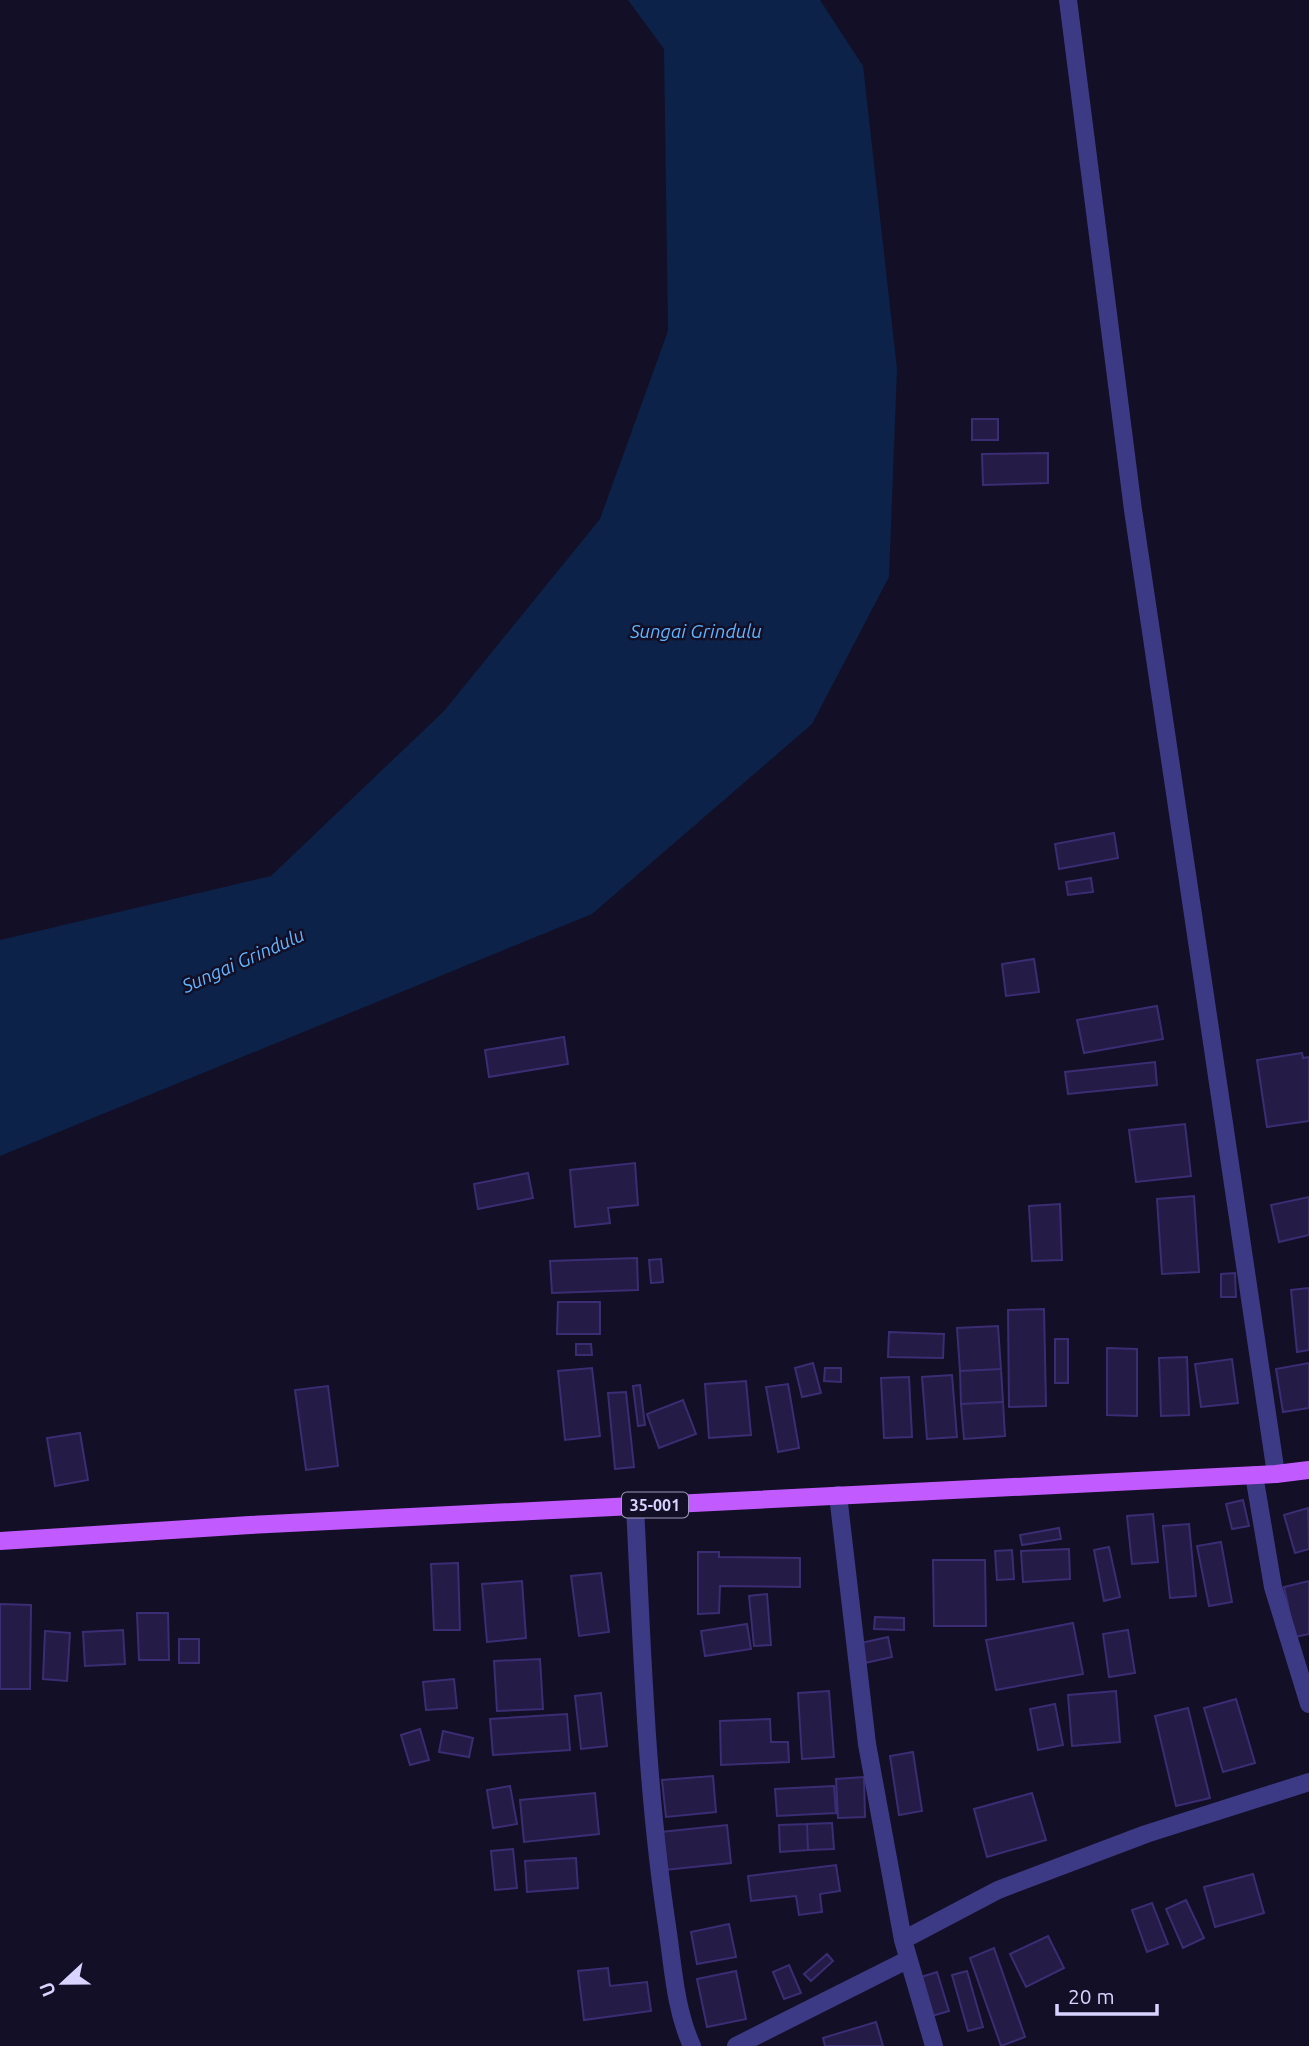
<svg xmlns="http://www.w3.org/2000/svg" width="1309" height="2046" font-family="Ubuntu,sans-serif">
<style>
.water{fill:#0c2248}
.building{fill:#241b47;stroke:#3b2d73;stroke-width:2}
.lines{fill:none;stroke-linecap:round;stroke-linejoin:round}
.minor{stroke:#3d3a85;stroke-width:18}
.major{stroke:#c25bff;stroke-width:18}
.labels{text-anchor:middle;stroke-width:5;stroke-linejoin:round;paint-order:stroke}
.shield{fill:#130f26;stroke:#9e99be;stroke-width:2}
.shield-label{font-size:16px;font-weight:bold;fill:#d9d4ff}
.water-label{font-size:19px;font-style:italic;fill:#62b6ff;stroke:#130f26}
</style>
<rect width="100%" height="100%" fill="#130f26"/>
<path class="water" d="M 628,0 L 820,0 L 863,66 L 897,369 L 889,577 L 812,724 L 592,914 L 0,1156 L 0,940 L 271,876 L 444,711 L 600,519 L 668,331 L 664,49 Z"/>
<path class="building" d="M 972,419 L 998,419 L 998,440 L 972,440 Z
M 1048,453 L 1048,483 L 983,485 L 982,454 Z
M 1114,833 L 1118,858 L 1059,869 L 1055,844 Z
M 1091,878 L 1093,892 L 1068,895 L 1066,882 Z
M 1034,959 L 1039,992 L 1006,996 L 1002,964 Z
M 1157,1006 L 1163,1039 L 1084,1053 L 1077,1020 Z
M 564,1037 L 568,1064 L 489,1077 L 485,1050 Z
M 1302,1053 L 1303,1058 L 1309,1057 L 1309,1121 L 1267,1127 L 1257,1060 Z
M 1155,1062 L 1157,1085 L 1068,1094 L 1065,1072 Z
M 1185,1124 L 1191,1176 L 1136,1182 L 1129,1130 Z
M 635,1163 L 638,1205 L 608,1208 L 610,1223 L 575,1227 L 570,1170 Z
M 528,1173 L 533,1198 L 478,1209 L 474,1184 Z
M 1194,1196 L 1199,1272 L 1162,1274 L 1157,1199 Z
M 1309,1197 L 1309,1235 L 1279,1242 L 1271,1205 Z
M 1060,1204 L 1062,1260 L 1032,1261 L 1029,1206 Z
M 637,1258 L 638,1290 L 552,1293 L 550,1261 Z
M 661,1259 L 663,1282 L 651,1283 L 649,1260 Z
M 1235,1273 L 1236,1297 L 1221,1297 L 1221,1274 Z
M 1309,1288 L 1309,1350 L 1297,1352 L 1291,1290 Z
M 558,1302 L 600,1302 L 600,1334 L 557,1334 Z
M 1044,1309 L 1046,1406 L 1009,1407 L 1008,1310 Z
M 998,1326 L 1001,1369 L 960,1371 L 957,1328 Z
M 889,1332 L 944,1334 L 943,1358 L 888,1357 Z
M 1055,1339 L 1068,1339 L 1068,1383 L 1055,1383 Z
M 576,1344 L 591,1344 L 592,1355 L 576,1355 Z
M 1107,1348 L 1137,1349 L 1137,1416 L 1107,1415 Z
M 1187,1357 L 1189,1415 L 1161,1416 L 1159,1358 Z
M 1232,1359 L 1238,1403 L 1201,1407 L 1195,1364 Z
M 813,1363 L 821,1393 L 802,1397 L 795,1368 Z
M 1309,1363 L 1309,1408 L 1283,1412 L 1276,1369 Z
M 592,1368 L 600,1436 L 565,1440 L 558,1371 Z
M 825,1368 L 841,1368 L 841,1382 L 824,1381 Z
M 1001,1369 L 1003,1402 L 961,1404 L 960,1371 Z
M 952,1375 L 957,1437 L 927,1439 L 922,1377 Z
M 909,1377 L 912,1437 L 884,1438 L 881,1378 Z
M 746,1381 L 751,1435 L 709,1438 L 705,1384 Z
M 788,1384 L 799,1448 L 778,1452 L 766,1387 Z
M 640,1385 L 645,1425 L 638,1426 L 633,1386 Z
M 328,1386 L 338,1466 L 306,1470 L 295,1390 Z
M 626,1392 L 634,1467 L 615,1469 L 608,1393 Z
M 683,1400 L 696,1434 L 659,1448 L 647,1414 Z
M 1003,1402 L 1005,1436 L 964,1439 L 961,1404 Z
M 80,1433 L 88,1480 L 55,1486 L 47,1438 Z
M 1243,1500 L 1249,1526 L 1232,1529 L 1226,1504 Z
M 1308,1508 L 1309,1549 L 1295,1553 L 1284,1515 Z
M 1153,1514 L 1158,1562 L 1132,1564 L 1127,1516 Z
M 1189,1524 L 1196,1596 L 1170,1598 L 1163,1526 Z
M 1059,1528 L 1061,1539 L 1022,1545 L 1020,1535 Z
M 1221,1542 L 1232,1602 L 1209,1606 L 1197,1546 Z
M 1109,1547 L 1120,1597 L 1104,1601 L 1094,1550 Z
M 1069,1549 L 1070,1579 L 1023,1582 L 1021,1551 Z
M 1012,1550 L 1014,1579 L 997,1580 L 995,1551 Z
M 698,1552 L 719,1552 L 719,1557 L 800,1558 L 800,1587 L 720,1586 L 719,1613 L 698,1614 Z
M 933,1560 L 985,1560 L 986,1626 L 934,1626 Z
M 458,1563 L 460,1630 L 434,1630 L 431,1564 Z
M 601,1573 L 609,1632 L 579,1636 L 571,1576 Z
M 522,1581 L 526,1638 L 487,1642 L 482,1584 Z
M 1309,1581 L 1309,1634 L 1295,1637 L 1284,1587 Z
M 767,1594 L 771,1645 L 754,1646 L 749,1596 Z
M 0,1604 L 31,1605 L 30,1689 L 0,1689 Z
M 137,1613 L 168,1613 L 169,1660 L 139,1660 Z
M 875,1617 L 904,1618 L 904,1630 L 874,1629 Z
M 1073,1623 L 1083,1674 L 996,1690 L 986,1640 Z
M 747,1624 L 751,1649 L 705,1656 L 701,1631 Z
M 123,1630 L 125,1664 L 85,1666 L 83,1632 Z
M 1128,1630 L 1135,1673 L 1109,1677 L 1103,1634 Z
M 45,1631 L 70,1633 L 67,1681 L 43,1679 Z
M 888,1637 L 892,1657 L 865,1663 L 861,1643 Z
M 179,1639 L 199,1639 L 199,1663 L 179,1663 Z
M 540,1659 L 543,1709 L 497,1711 L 494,1661 Z
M 454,1679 L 457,1708 L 426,1710 L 423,1682 Z
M 829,1691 L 834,1757 L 802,1759 L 798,1693 Z
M 1116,1691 L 1120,1742 L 1072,1746 L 1068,1695 Z
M 601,1693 L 607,1746 L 581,1749 L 575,1696 Z
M 1236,1699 L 1255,1763 L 1223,1772 L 1204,1708 Z
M 1055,1704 L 1063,1745 L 1038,1750 L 1030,1709 Z
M 1188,1708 L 1210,1798 L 1176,1806 L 1155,1716 Z
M 567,1714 L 570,1750 L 493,1755 L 490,1719 Z
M 770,1719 L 771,1742 L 788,1742 L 789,1762 L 721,1765 L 720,1721 Z
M 420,1729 L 429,1760 L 410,1765 L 401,1735 Z
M 443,1731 L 473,1738 L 469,1757 L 439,1752 Z
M 913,1752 L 922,1811 L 899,1815 L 890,1756 Z
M 713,1776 L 716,1812 L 666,1817 L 662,1780 Z
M 864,1777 L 865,1817 L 838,1818 L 836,1779 Z
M 510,1786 L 517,1824 L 493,1828 L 487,1790 Z
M 834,1786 L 836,1813 L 777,1816 L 775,1789 Z
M 595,1793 L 599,1834 L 524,1842 L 520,1800 Z
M 1032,1793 L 1046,1840 L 987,1857 L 974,1809 Z
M 832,1823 L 834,1849 L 808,1850 L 807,1824 Z
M 807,1824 L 808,1850 L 780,1852 L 779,1825 Z
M 727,1825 L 731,1863 L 665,1870 L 661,1832 Z
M 513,1849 L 517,1888 L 495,1890 L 491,1851 Z
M 576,1858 L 578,1888 L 527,1892 L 525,1861 Z
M 836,1865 L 840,1891 L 820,1894 L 822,1912 L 799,1915 L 796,1896 L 751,1901 L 748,1876 Z
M 1253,1874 L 1264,1913 L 1215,1927 L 1204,1887 Z
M 1186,1900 L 1204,1938 L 1183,1948 L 1166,1909 Z
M 1152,1903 L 1168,1944 L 1147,1952 L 1132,1910 Z
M 729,1924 L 736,1957 L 697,1964 L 691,1932 Z
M 1048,1936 L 1064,1968 L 1026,1987 L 1010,1954 Z
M 994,1948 L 1025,2037 L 1001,2046 L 970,1958 Z
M 827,1954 L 833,1961 L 811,1981 L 804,1974 Z
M 789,1965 L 801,1993 L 784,1999 L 773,1972 Z
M 608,1968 L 610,1986 L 647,1982 L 651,2011 L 584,2020 L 578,1971 Z
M 736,1971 L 746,2019 L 707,2027 L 697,1979 Z
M 967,1971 L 983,2027 L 968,2031 L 952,1975 Z
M 937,1972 L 949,2011 L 932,2016 L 921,1977 Z
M 876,2022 L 883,2046 L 825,2046 L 823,2038 Z"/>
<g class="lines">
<path class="minor" d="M 1068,0 L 1133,510 L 1276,1474
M 1254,1475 L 1273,1587 L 1309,1704
M 838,1495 L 867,1744 L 903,1940 L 934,2046
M 635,1506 C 642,1646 646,1787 667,1926 C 673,1966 675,2009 692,2046
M 903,1940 L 998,1890 L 1146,1834 L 1309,1782
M 736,2046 L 907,1960"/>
<path class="major" d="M 0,1541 L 250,1525 L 1276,1474 L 1309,1470"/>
</g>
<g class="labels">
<rect class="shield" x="622" y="1492.5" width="66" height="25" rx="5"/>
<g class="shield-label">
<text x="655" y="1511">35-001</text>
</g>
<g class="water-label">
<text x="696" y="638">Sungai Grindulu</text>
<text transform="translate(243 960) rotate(-24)" y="7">Sungai Grindulu</text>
</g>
</g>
<g transform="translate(63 1983) rotate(248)" stroke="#130f26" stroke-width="5" paint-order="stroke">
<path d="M0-5L12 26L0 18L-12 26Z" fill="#d9d4ff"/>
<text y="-10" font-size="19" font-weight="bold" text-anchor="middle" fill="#d9d4ff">U</text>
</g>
<path d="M1057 2004v10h100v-10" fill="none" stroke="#d9d4ff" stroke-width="3.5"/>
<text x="1068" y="2004" font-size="21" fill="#d9d4ff" stroke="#130f26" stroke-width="5" paint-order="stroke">20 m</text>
</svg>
